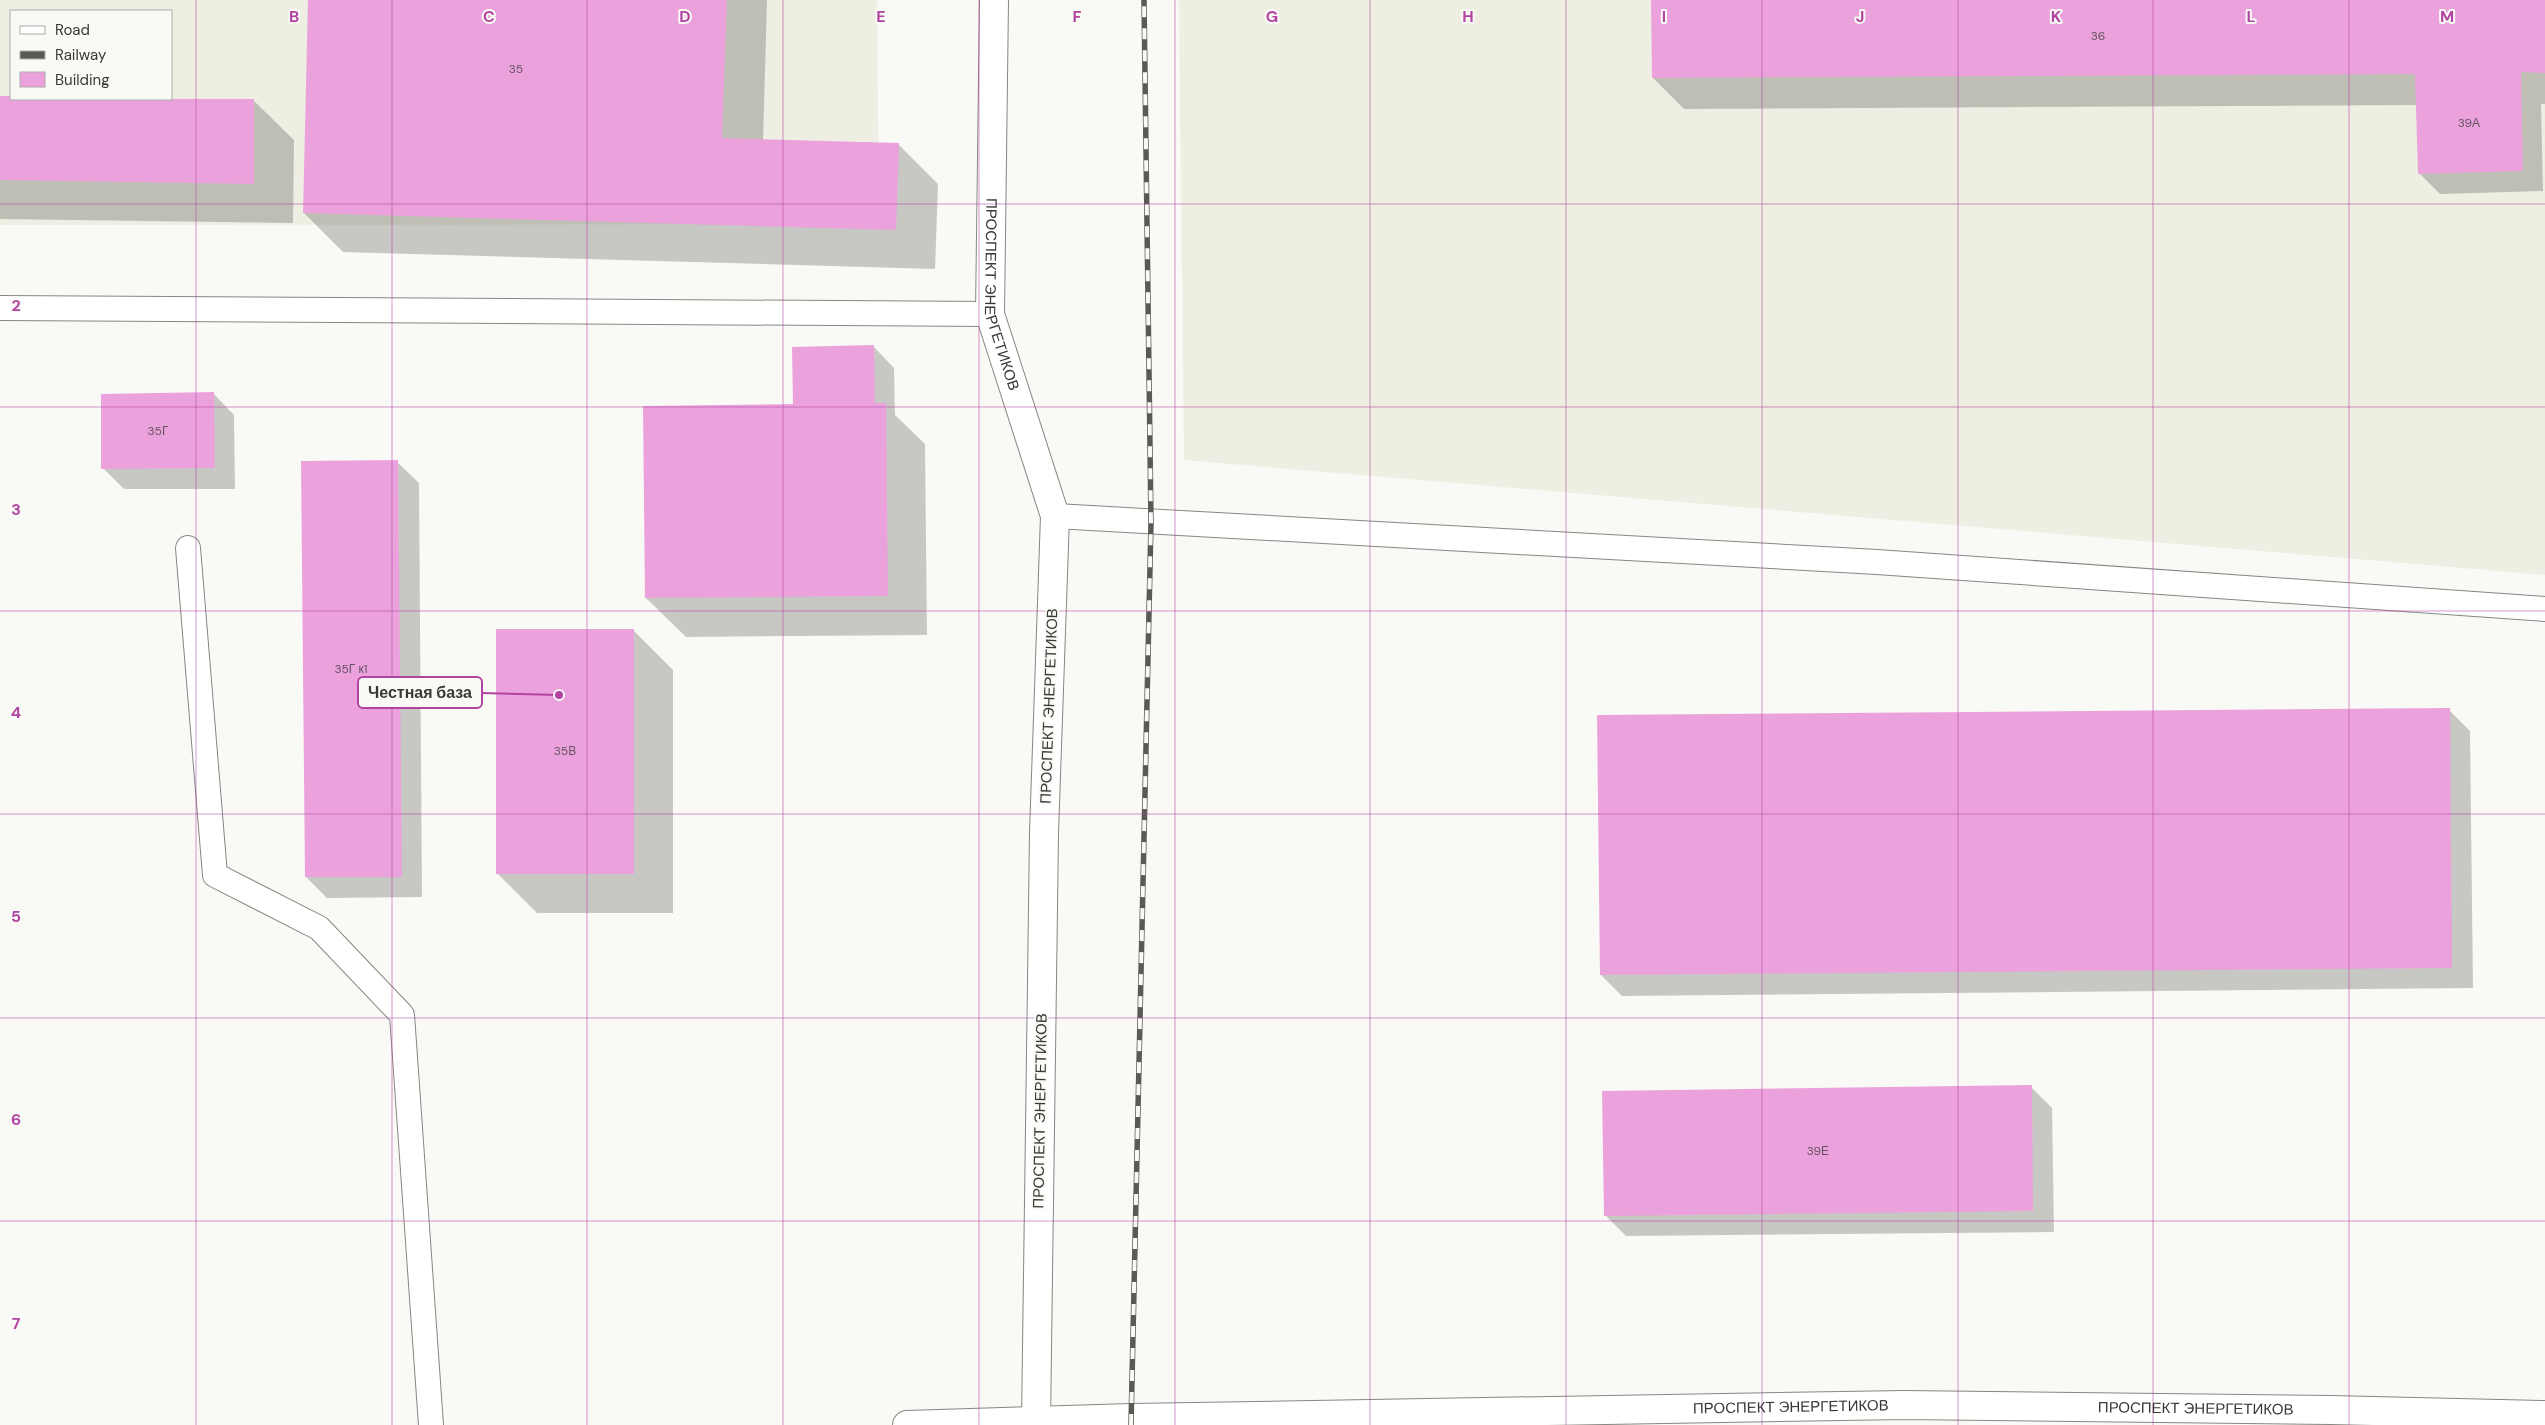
<svg xmlns="http://www.w3.org/2000/svg" width="2545" height="1425" font-family="'DM Sans',sans-serif">
<style>
.built{fill:#eeeee3;fill-rule:evenodd}
.shadow{fill:#0003}
.building{fill:#eba2dc}
.lines{fill:none;stroke-linecap:round;stroke-linejoin:round}
.service-casing{stroke:#868682;stroke-width:26}
.minor-casing{stroke:#868682;stroke-width:30}
.service{stroke:#fff;stroke-width:24}
.minor{stroke:#fff;stroke-width:28}
.rail-casing{stroke:#595956;stroke-width:5.5}
.rail{stroke:#f9f9f5;stroke-width:4;stroke-dasharray:11;stroke-linecap:butt}
.grid{fill:none;stroke:#b244a1;stroke-width:1;stroke-opacity:0.55}
.labels{text-anchor:middle;stroke-width:4;stroke-linejoin:round;paint-order:stroke}
.number-label{font-size:12px;fill:#665360}
.street-label{font-size:15px;fill:#393937;stroke:#f9f9f5}
.grid-label{font-size:16px;text-anchor:middle;font-weight:bold;fill:#b244a1;stroke:#f9f9f5;stroke-width:4;stroke-linejoin:round;paint-order:stroke}
.leader{fill:none;stroke:#b244a1;stroke-width:2}
.callout-dot{fill:#b244a1;stroke:#f9f9f5;stroke-width:2}
.callout{fill:#f9f9f5;stroke:#b244a1;stroke-width:2}
.callout-label{font-size:16px;text-anchor:middle;font-weight:bold;fill:#393937}
</style>
<rect width="100%" height="100%" fill="#f9f9f5"/>
<path class="built" d="M 0,0 L 877,0 L 879,224 L 0,225 ZM 11,11 L 171,11 L 171,99 L 11,99 Z
M 1179,0 L 2545,0 L 2545,575 L 1184,460 Z"/>
<path class="shadow" d="M 310,0 L 767,0 L 763,141 L 899,145 L 938,184 L 935,269 L 343,252 L 304,213 Z
M 1653,0 L 2545,0 L 2545,104 L 2541,104 L 2543,191 L 2440,194 L 2419,173 L 2417,105 L 1684,109 L 1653,78 Z
M 0,97 L 254,101 L 294,140 L 293,223 L 0,219 Z
M 873,346 L 894,368 L 895,415 L 925,444 L 927,635 L 686,637 L 646,598 L 796,406 Z
M 213,393 L 234,415 L 235,489 L 124,489 L 103,468 Z
M 397,462 L 419,483 L 422,897 L 327,898 L 306,877 Z
M 633,630 L 673,670 L 673,913 L 537,913 L 497,873 Z
M 2449,710 L 2470,731 L 2473,988 L 1622,996 L 1601,975 Z
M 2031,1087 L 2052,1108 L 2054,1232 L 1626,1236 L 1605,1215 Z"/>
<path class="building" d="M 308,0 L 727,0 L 722,138 L 899,143 L 896,230 L 303,213 Z
M 1651,0 L 2545,0 L 2545,73 L 2521,72 L 2523,171 L 2418,174 L 2415,74 L 1652,78 Z
M 0,96 L 11,96 L 11,99 L 254,99 L 254,184 L 0,180 Z
M 874,345 L 875,403 L 886,403 L 888,596 L 645,598 L 643,406 L 793,404 L 792,347 Z
M 214,392 L 215,468 L 101,469 L 101,394 Z
M 398,460 L 402,877 L 305,877 L 301,461 Z
M 496,629 L 634,629 L 634,874 L 496,874 Z
M 2450,708 L 2452,968 L 1600,975 L 1597,715 Z
M 2032,1085 L 2033,1211 L 1604,1216 L 1602,1091 Z"/>
<g class="lines">
<g class="service-casing">
<path id="service" d="M 0,308 L 990,314
M 1055,516 L 1877,562 L 2545,609
M 188,548 L 215,875 L 319,928 L 402,1015 L 431,1425"/>
</g>
<g class="minor-casing">
<g id="minor">
<path id="s1" d="M 994,0 L 990,314 L 1055,516 L 1044,833 L 1036,1423"/>
<path id="s2" d="M 907,1425 L 1131,1418 L 1904,1405 L 2331,1410 L 2545,1415"/>
</g>
</g>
<use href="#service" class="service"/>
<use href="#minor" class="minor"/>
<g class="rail-casing">
<path id="rail" d="M 1131,1425 L 1151,522 L 1144,0"/>
</g>
<use href="#rail" class="rail"/>
</g>
<path class="grid" d="M 196,0 L 196,1425M 392,0 L 392,1425M 587,0 L 587,1425M 783,0 L 783,1425M 979,0 L 979,1425M 1175,0 L 1175,1425M 1370,0 L 1370,1425M 1566,0 L 1566,1425M 1762,0 L 1762,1425M 1958,0 L 1958,1425M 2153,0 L 2153,1425M 2349,0 L 2349,1425M 0,204 L 2545,204M 0,407 L 2545,407M 0,611 L 2545,611M 0,814 L 2545,814M 0,1018 L 2545,1018M 0,1221 L 2545,1221"/>
<g class="labels">
<g class="number-label">
<text x="2098" y="40">36</text>
<text x="516" y="73">35</text>
<text x="2469" y="127">39А</text>
<text x="158" y="435">35Г</text>
<text x="351" y="673">35Г к1</text>
<text x="565" y="755">35В</text>
<text x="1818" y="1155">39Е</text>
</g>
<g class="street-label">
<text dy="5" stroke="none"><textPath href="#s1" startOffset="296">ПРОСПЕКТ ЭНЕРГЕТИКОВ</textPath></text>
<text transform="translate(1049 706) rotate(-88)" y="5">ПРОСПЕКТ ЭНЕРГЕТИКОВ</text>
<text transform="translate(1040 1111) rotate(-89)" y="5">ПРОСПЕКТ ЭНЕРГЕТИКОВ</text>
<text dy="5" stroke="none"><textPath href="#s2" startOffset="884">ПРОСПЕКТ ЭНЕРГЕТИКОВ</textPath></text>
<text dy="5" stroke="none"><textPath href="#s2" startOffset="1289">ПРОСПЕКТ ЭНЕРГЕТИКОВ</textPath></text>
</g>
</g>
<g class="grid-label">
<text x="294" y="22">B</text>
<text x="489" y="22">C</text>
<text x="685" y="22">D</text>
<text x="881" y="22">E</text>
<text x="1077" y="22">F</text>
<text x="1272" y="22">G</text>
<text x="1468" y="22">H</text>
<text x="1664" y="22">I</text>
<text x="1860" y="22">J</text>
<text x="2056" y="22">K</text>
<text x="2251" y="22">L</text>
<text x="2447" y="22">M</text>
<text x="16" y="311">2</text>
<text x="16" y="515">3</text>
<text x="16" y="718">4</text>
<text x="16" y="922">5</text>
<text x="16" y="1125">6</text>
<text x="16" y="1329">7</text>
</g>
<path class="leader" d="M559 695L482 693"/>
<circle class="callout-dot" cx="559" cy="695" r="5"/>
<rect class="callout" x="358" y="677" width="124" height="31" rx="5"/>
<g class="callout-label">
<text x="420" y="698">Честная база</text>
</g>
<rect x="10" y="10" width="162" height="90" fill="#f9f9f5" stroke="#acaca9"/>
<rect x="20" y="26" width="25" height="8" fill="#ffffff" stroke="#acaca9"/>
<text x="55" y="35" font-size="15" fill="#393937">Road</text>
<rect x="20" y="51" width="25" height="8" fill="#595956" stroke="#acaca9"/>
<text x="55" y="60" font-size="15" fill="#393937">Railway</text>
<rect x="20" y="72" width="25" height="15" fill="#eba2dc" stroke="#acaca9"/>
<text x="55" y="85" font-size="15" fill="#393937">Building</text>
</svg>
